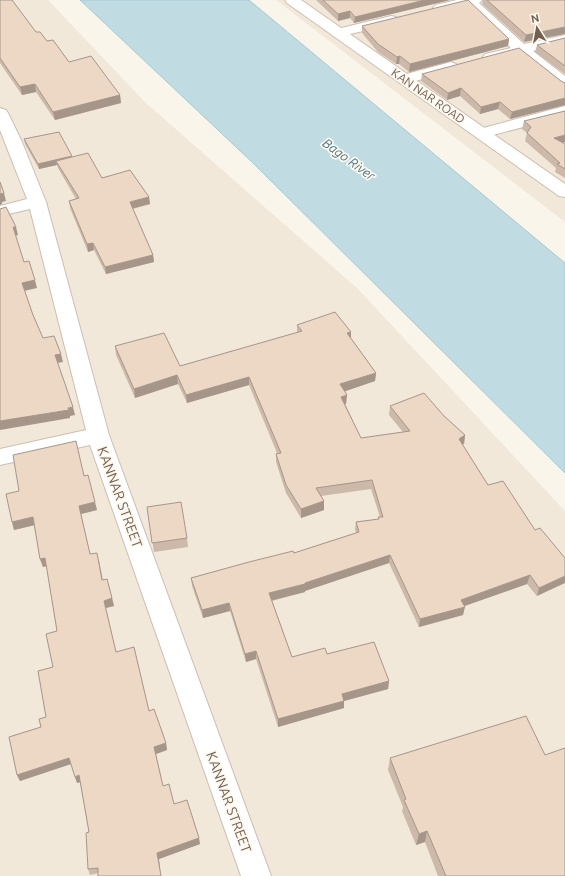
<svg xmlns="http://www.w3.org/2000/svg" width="565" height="876" font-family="Ubuntu,sans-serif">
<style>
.residential{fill:#f1e8d9}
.water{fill:#c0dbe2;stroke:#a7c9d3}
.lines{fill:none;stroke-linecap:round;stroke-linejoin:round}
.street-casing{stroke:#ccbeb1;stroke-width:2}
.secondary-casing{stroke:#cebfaf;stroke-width:2}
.street{fill:#fff;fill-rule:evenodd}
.secondary{fill:#fff;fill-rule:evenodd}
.wall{fill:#ccb9a9}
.shaded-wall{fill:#a6968a}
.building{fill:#edd7c5;stroke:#a6968a}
.labels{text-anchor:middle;stroke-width:3.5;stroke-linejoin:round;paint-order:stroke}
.far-street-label{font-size:12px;fill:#735f50;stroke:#fdf9f0}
.far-water-label{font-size:13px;font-style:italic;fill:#4c7683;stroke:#fdf9f0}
.street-label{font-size:14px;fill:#735f50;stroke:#fdf9f0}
</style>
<rect width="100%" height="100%" fill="#faf5ea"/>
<path class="residential" d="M 0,0 L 48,0 L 146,103 L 357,288 L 565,511 L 565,876 L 0,876 Z
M 276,0 L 565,0 L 565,222 Z"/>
<path class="water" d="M 80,0 L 249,0 L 565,263 L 565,473 L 253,163 Z"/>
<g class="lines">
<g class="street-casing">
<path id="street" d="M 457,0 L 482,0 L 479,3 L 524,44 L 565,35 L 565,43 L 533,51 L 565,76 L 565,89 L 560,87 L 519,55 L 490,61 L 485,60 L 483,57 L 485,54 L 511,48 L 467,6 L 440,12 L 435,11 L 433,8 L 435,5 Z
M 391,16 L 396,17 L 398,20 L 396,23 L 338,37 L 333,36 L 331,33 L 333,30 Z
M 451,62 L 456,64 L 459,67 L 456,70 L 404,84 L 399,82 L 396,79 L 399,76 Z
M 565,106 L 565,116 L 482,138 L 476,136 L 474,133 L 476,130 Z
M 0,108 L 6,110 L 8,113 L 22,142 L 46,202 L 109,435 L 271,876 L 241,876 L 90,445 L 0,465 L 0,449 L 86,430 L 30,209 L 0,216 L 0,206 L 27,199 L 0,130 Z"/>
</g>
<g class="secondary-casing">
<path id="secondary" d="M 285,0 L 301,0 L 565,184 L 565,197 L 559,196 L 287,3 Z"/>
</g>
<use href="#street" class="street"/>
<use href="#secondary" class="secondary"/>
</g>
<path class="wall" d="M 0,0 L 69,62 L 120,95 L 121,103 L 55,120 L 36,92 L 22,95 L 0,63 Z
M 316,0 L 450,0 L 354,23 L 350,18 L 338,21 Z
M 483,0 L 565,0 L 524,42 L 482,4 Z
M 362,26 L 509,39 L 508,46 L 409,72 L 399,64 L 396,64 L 378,52 L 362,33 Z
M 565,38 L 565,74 L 535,52 L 537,45 Z
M 422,74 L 561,81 L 565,83 L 565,105 L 510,119 L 498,109 L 480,114 L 460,96 L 447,100 L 421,81 Z
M 565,111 L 565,142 L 563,143 L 565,144 L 565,178 L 555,172 L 556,168 L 525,141 L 527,133 L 522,129 L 524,121 Z
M 24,139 L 72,157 L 102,178 L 149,197 L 150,204 L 133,209 L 153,255 L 154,262 L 106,274 L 94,250 L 88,252 L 70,208 L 69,201 L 76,199 L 58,168 L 57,165 L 39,169 L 25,144 Z
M 297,325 L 351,338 L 376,373 L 375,381 L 345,391 L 347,395 L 346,404 L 345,404 L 361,438 L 403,432 L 389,415 L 390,406 L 444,416 L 465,435 L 464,444 L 462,444 L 488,485 L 565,558 L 537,596 L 527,584 L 464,606 L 463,615 L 419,627 L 389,563 L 305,591 L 305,592 L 272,601 L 292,657 L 327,654 L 389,681 L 388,689 L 344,701 L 344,708 L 278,727 L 256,659 L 246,662 L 230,611 L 203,618 L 192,586 L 191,578 L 294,553 L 356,533 L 355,530 L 356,522 L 378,519 L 378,517 L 380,517 L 371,489 L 321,496 L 324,510 L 301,518 L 286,493 L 276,462 L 276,454 L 277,453 L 249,385 L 187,403 L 178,384 L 135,398 L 116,355 L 115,346 L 180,366 L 297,333 Z
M 84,476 L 97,510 L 81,514 L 90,554 L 99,560 L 103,580 L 112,598 L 114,606 L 106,608 L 116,652 L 166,743 L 167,750 L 156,754 L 163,786 L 200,844 L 159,859 L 90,875 L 88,869 L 89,832 L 80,782 L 77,783 L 71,764 L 20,781 L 17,775 L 46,717 L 57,631 L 47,566 L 43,567 L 40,559 L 34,525 L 14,530 L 12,522 Z
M 147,507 L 187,538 L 188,547 L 154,552 Z
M 390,758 L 565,876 L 438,876 L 425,842 L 416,845 L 402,811 L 403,807 L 388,770 Z"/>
<path class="shaded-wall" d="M 425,0 L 450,0 L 354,23 L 355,17 Z
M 350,11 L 350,18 L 338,21 L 338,14 Z
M 565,27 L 565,34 L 524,42 L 526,35 Z
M 509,39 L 508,46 L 409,72 L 410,64 Z
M 400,56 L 399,64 L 396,64 L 397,57 Z
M 35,84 L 36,92 L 22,95 L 20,87 Z
M 461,88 L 460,96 L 447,100 L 448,93 Z
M 120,95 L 121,103 L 55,120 L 53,112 Z
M 565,98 L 565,105 L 510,119 L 512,112 Z
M 500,102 L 498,109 L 480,114 L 481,107 Z
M 565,135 L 565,142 L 553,145 L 554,138 Z
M 72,156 L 56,161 L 57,165 L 39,169 L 38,164 Z
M 4,193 L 6,201 L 2,202 L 2,204 L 0,205 L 0,194 Z
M 149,197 L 150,204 L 130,209 L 130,202 Z
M 13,227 L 16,227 L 18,235 L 15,236 Z
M 93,243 L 94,250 L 88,252 L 87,244 Z
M 153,255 L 154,262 L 106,274 L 105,267 Z
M 35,280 L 37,288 L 24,291 L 22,283 Z
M 351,332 L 351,340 L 347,333 Z
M 61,354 L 63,362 L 57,363 L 55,355 Z
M 376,373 L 375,381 L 340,393 L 340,384 Z
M 177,375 L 178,384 L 135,398 L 134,389 Z
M 249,377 L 249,385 L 187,403 L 186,395 Z
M 347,395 L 346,404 L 341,406 L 341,397 Z
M 73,407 L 75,415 L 70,416 L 70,418 L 0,430 L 0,421 Z
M 465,435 L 464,444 L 457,448 L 459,439 Z
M 324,501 L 324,510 L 301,518 L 301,509 Z
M 95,502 L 97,510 L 81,514 L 79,506 Z
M 33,517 L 35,525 L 14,530 L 12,522 Z
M 390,555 L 389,563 L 305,591 L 305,592 L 269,601 L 269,593 L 305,583 Z
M 45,558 L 47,566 L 43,567 L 40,559 Z
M 530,575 L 527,584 L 459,608 L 461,600 Z
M 565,576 L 565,583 L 537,596 L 539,588 Z
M 112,598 L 114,606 L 105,608 L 104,601 Z
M 229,603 L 230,611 L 203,618 L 202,610 Z
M 465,607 L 463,615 L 419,627 L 420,619 Z
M 256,651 L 256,659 L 246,662 L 245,654 Z
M 389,681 L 388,689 L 344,701 L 344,708 L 278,727 L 278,719 L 342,694 Z
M 166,743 L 167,750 L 156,754 L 154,747 Z
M 69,758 L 71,764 L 20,781 L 17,775 Z
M 79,775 L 81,782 L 77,783 L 75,777 Z
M 427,831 L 425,842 L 416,845 L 419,834 Z
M 199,838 L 200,844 L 159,859 L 161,876 L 157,853 Z"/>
<path class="building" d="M 0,0 L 12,0 L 36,32 L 40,32 L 47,41 L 53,40 L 69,62 L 91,56 L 120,95 L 53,112 L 35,84 L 20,87 L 0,58 Z
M 323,0 L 425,0 L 355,17 L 350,11 L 338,14 Z
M 468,0 L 509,39 L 410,64 L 400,56 L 397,57 L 378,44 L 362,26 Z
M 487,0 L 565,0 L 565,27 L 526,35 Z
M 565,38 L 565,66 L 537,45 Z
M 519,48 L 561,81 L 565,83 L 565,98 L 512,112 L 500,102 L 481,107 L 461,88 L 448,93 L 422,74 Z
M 565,111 L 565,135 L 554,138 L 565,144 L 565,169 L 557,164 L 560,163 L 527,133 L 531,127 L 524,121 Z
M 59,132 L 72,156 L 38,164 L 24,139 Z
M 88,153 L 102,178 L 130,170 L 149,197 L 130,202 L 153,255 L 105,267 L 93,243 L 87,244 L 69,201 L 79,198 L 56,161 Z
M 0,182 L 4,193 L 0,194 Z
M 6,207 L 16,227 L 13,227 L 24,262 L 29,261 L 35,280 L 22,283 L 33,315 L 43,338 L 54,336 L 61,354 L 55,355 L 73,407 L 68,408 L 69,410 L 0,421 L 0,209 Z
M 335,312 L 351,332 L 347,333 L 376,373 L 340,384 L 347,395 L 341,397 L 361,438 L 410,431 L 390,406 L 424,393 L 444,416 L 465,435 L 459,439 L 488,485 L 503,481 L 535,530 L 540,528 L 565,558 L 565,576 L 539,588 L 530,575 L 461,600 L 465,607 L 420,619 L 390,555 L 305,583 L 305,584 L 269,593 L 292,657 L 325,648 L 327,654 L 374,642 L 389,681 L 342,694 L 344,701 L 278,719 L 256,651 L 245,654 L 229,603 L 202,610 L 191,578 L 249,562 L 293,551 L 294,553 L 359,532 L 356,522 L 379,519 L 378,517 L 383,517 L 372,480 L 316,488 L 324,501 L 301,509 L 286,485 L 276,454 L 281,453 L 249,377 L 186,395 L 177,375 L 134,389 L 115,346 L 164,333 L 180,366 L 302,331 L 297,325 Z
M 76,441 L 84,476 L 88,475 L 95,502 L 79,506 L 90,554 L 97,553 L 102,580 L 107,579 L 112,598 L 104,601 L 116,652 L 134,647 L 149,711 L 154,709 L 166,743 L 154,747 L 163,786 L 169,784 L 174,804 L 187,800 L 199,838 L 157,853 L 161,876 L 98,876 L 98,868 L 88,869 L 86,833 L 89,832 L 79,775 L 75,777 L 69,758 L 17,775 L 9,737 L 41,727 L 39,719 L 46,717 L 38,671 L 53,667 L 46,634 L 57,631 L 45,558 L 40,559 L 33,517 L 12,522 L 6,494 L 19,491 L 13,455 Z
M 181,502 L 187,538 L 152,543 L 147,507 Z
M 526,716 L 545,755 L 565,748 L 565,876 L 446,876 L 427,831 L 419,834 L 404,800 L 406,799 L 390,758 Z"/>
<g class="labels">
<g class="far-street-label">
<text transform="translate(428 96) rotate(35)" y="4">KAN NAR ROAD</text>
</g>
<g class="far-water-label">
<text transform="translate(349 159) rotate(36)" y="5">Bago River</text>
</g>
<g class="street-label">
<text transform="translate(120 497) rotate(70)" y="5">KANNAR STREET</text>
<text transform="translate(229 802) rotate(70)" y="5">KANNAR STREET</text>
</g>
</g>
<g transform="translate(537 28) rotate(349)" stroke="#fdf9f0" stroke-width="3" paint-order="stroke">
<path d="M0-3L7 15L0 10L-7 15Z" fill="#735f50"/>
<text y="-6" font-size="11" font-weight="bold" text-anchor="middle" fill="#735f50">N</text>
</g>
</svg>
